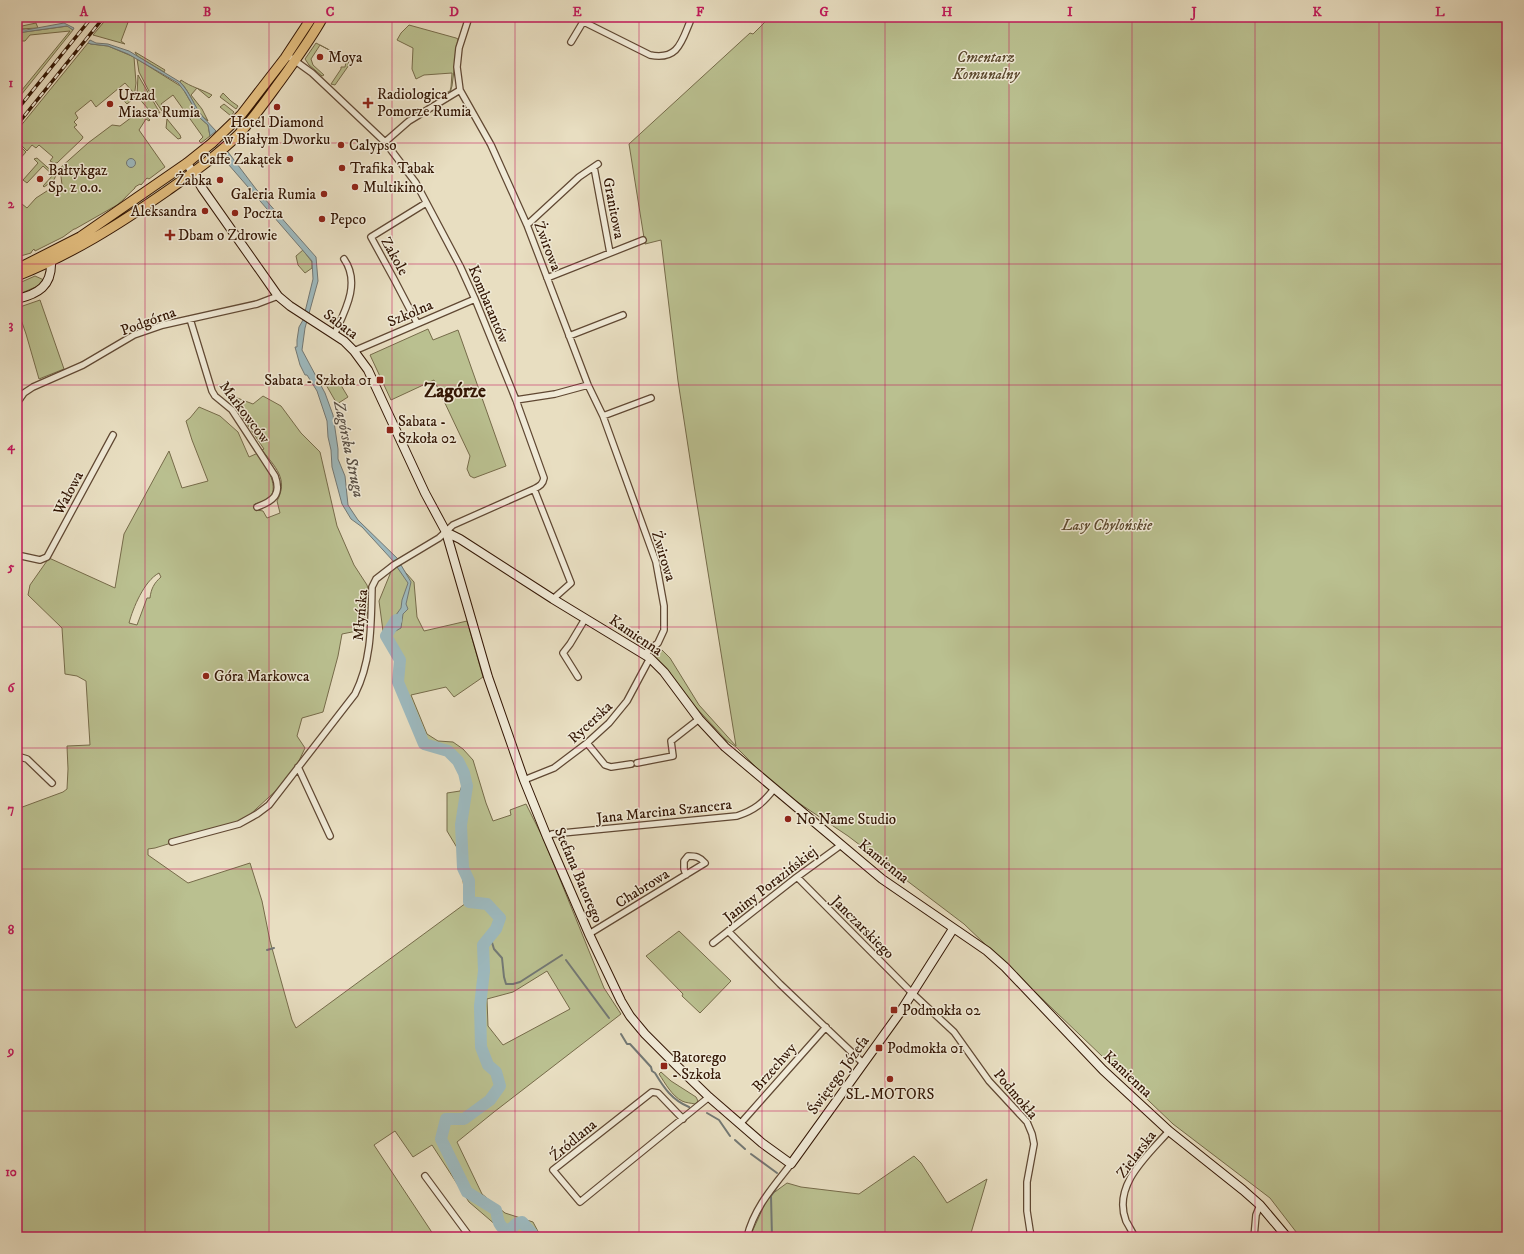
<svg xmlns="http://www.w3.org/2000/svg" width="1524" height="1254" font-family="'IM FELL DW Pica',serif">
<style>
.green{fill:#bac090;stroke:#766b4a;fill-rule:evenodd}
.water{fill:#9db9be;stroke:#737874}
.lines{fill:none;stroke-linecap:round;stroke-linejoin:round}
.stream{stroke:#737874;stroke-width:2}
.river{stroke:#9db9be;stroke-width:12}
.street-casing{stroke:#604833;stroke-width:8}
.secondary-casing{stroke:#331604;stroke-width:10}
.primary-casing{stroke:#331604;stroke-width:11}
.street{stroke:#f0ead7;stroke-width:5.5}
.secondary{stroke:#f0ead7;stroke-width:8}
.primary{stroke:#e4bf80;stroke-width:9}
.rail-casing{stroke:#331604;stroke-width:3.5}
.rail{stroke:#f0ead7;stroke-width:2;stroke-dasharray:6;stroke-linecap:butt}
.grid{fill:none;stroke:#c2185b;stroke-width:1;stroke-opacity:0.55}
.poi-dot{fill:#8f2418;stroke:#f0ead7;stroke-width:1.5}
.labels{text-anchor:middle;stroke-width:3;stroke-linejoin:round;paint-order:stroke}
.poi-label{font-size:15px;fill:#331604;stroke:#f0ead7;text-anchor:start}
.park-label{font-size:15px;font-style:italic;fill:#5c492e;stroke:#f0ead7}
.street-label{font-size:15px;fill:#331604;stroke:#f0ead7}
.water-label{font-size:16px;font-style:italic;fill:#584f45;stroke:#f0ead7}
.district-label{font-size:19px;font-weight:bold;fill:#331604;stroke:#f0ead7}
.neatline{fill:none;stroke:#c2185b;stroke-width:1.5}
.grid-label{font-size:13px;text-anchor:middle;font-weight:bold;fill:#c2185b}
</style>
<rect width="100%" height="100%" fill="#e8dec1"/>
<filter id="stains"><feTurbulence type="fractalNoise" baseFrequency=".005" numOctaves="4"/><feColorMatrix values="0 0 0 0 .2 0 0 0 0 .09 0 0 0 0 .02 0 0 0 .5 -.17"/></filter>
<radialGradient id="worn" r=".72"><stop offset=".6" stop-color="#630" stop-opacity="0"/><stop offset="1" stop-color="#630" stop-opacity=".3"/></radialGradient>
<path class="green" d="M 108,17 L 130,17 L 121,41 L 125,44 L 93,35 Z
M 770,17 L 1507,17 L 1507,1237 L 1300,1237 L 1270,1198 L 1173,1124 L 964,924 L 848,836 L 778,789 L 736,747 L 726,740 L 690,701 L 668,670 L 653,656 L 656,651 L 662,650 L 670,658 L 699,705 L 736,746 L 694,485 L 678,381 L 661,240 L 645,244 L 629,144 L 750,33 L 753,34 Z
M 36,23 L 38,28 L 19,29 L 22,26 Z
M 409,25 L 456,38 L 458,39 L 452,86 L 450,93 L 445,96 L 444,94 L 450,91 L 451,87 L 452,73 L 424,75 L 416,79 L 412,69 L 413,48 L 397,40 L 401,33 Z
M 68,26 L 73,30 L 17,100 L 17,96 L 70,31 L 30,35 L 25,41 L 20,41 L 17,38 L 17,33 Z
M 88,43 L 91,44 L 108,46 L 134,57 L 136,83 L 134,98 L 127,104 L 123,100 L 133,92 L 125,83 L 96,107 L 91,100 L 75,113 L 78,118 L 74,122 L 77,125 L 74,127 L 83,137 L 82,139 L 57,163 L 54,163 L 50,161 L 53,157 L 39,145 L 36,148 L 32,145 L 27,151 L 22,146 L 19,147 L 17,145 L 17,136 L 22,131 L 19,128 Z
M 316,43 L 349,60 L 348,65 L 349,65 L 335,85 L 331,84 L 341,69 L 341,67 L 345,67 L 346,62 L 342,60 L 340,56 L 320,45 L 311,59 L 313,65 L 324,75 L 322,76 L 309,65 L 305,59 Z
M 135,52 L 165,70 L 164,72 L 137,56 Z
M 137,59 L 182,87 L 200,118 L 208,125 L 210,136 L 201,143 L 199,141 L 203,137 L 173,95 L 161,104 L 164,108 L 162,111 L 151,95 L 139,72 Z
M 138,75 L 160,113 L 149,110 L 137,96 Z
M 181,80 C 191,87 201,89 212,95 L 209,98 L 197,88 L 191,95 L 202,109 L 208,121 C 194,112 192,93 180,82 Z
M 223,93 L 231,101 L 238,106 L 236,109 L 220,97 Z
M 224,104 L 234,112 L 231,116 L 220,107 Z
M 135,109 L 139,110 L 150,120 L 149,121 L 146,119 L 139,130 L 165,167 L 149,179 L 147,178 L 141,185 L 140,184 L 135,187 L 135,188 C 128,194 124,200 117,205 L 75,229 L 74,229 L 63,237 L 35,251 L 34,249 L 32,251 L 31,253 L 17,257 L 17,200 L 27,208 L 36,198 L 50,189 L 50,186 L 53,184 L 54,189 L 57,189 L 62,185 L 60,168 L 88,143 L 112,125 L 120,126 L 132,117 Z
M 167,119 L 180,135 L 181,138 L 178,139 L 166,128 Z
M 21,147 L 26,152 L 17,162 L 17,151 Z
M 37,158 L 56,175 L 54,180 L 44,187 L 43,186 L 53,175 L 43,166 L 27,183 L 23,180 L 38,163 L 34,159 Z
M 303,250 L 312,262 L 312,268 L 305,273 L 298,265 L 296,256 Z
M 35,276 L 44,280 L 38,286 L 17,295 L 17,284 Z
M 40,300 L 64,369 L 39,379 L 26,334 L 17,308 Z
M 428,329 L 433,340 L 458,330 L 506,466 L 474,478 L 470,476 L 467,469 L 470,456 L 434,380 L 391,400 L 370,355 Z
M 336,377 L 348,397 L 337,404 L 325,383 Z
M 232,396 L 253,404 L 263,396 L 281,406 L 301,433 L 320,452 L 337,526 L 354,565 L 367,585 L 370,596 L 370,609 L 357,631 L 342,634 L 338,656 L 323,712 L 302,718 L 297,736 L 305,748 L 297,765 L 281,786 L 243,821 L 155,848 L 148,849 L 148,855 L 188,883 L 250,863 L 262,901 L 270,941 L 292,1020 L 296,1028 L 466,903 L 459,851 L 447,831 L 447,793 L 460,791 L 464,780 L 464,770 L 449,752 L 423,742 L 396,685 L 397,648 L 383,631 L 379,601 L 390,574 L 390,569 L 398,564 L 414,582 L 417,617 L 424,631 L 467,621 L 483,677 L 454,697 L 446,687 L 411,695 L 427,734 L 438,741 L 453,742 L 463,749 L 473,760 L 486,803 L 493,821 L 511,815 L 510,810 L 526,804 L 544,840 L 604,988 L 621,1014 L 494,1112 L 457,1142 L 482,1194 L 505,1213 L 533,1222 L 541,1237 L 514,1237 L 504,1232 L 469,1202 L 432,1145 L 413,1157 L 395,1131 L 374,1145 L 435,1237 L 17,1237 L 17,809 L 63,792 L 67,789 L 68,769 L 67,746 L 90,745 L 86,681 L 77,676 L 65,674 L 62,628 L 28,595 L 30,585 L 49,558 L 115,588 L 124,534 L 169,451 L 182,488 L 208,481 L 192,440 L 186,421 L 190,418 L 199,407 L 220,416 L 238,432 L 249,457 L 258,453 C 264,462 280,486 270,497 C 266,500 260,503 255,504 L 257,510 L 263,511 L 267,518 L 280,513 L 277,501 C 289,479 275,467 262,450 L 264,449 L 245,421 ZM 159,573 L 161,577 C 154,583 151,589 150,598 L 147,598 L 137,625 L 129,623 C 133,608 144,581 159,573 ZM 547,971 L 570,1009 L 503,1045 L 488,1026 L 487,999 L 513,992 Z
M 679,931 L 731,981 L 700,1013 L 682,996 L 683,994 L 646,956 Z
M 661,1072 L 671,1081 L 696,1097 L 698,1101 L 695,1104 C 691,1103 686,1103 682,1101 C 672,1096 665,1083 659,1074 Z
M 914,1156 L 921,1163 L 947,1203 L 987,1179 L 971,1233 L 972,1237 L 757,1237 L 752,1232 L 768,1197 L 787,1183 L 801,1187 L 859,1194 Z"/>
<path class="water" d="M 64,23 L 74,28 L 73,30 L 67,26 L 17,33 L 17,29 L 26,30 Z
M 90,40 L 96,43 L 108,44 L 129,51 L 180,82 C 190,92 194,106 203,117 C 207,122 212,126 216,131 L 210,136 L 208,125 L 200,118 L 185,92 L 178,83 L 128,54 L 108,46 L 91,44 L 88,43 Z
M 228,152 L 256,189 L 316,257 L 318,281 L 305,328 L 302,350 L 325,393 L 333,415 L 338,449 L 338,459 L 345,476 L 348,505 L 358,520 L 400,561 L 394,562 L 362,527 L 351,519 L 342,504 L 332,467 L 331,450 L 328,437 L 327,421 L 317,391 L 307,375 L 305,375 L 300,365 L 295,347 L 297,347 L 297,340 L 299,327 L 303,320 L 313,279 L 312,261 L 222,157 Z
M126.5 163a4.5 4.5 0 1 1 9 0a4.5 4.5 0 1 1-9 0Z
M 401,565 L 411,582 L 406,604 L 408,609 L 403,614 L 401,628 L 394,632 L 392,630 L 388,634 L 386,632 L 389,628 L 388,626 L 401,608 L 402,600 L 408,583 L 397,567 Z"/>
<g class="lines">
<path class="stream" d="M 490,936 L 494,949 L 502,958 L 504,977 L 506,984 L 513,984 L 520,982 L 562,955
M 267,950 L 274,948
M 566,960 L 609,1018
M 621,1034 L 627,1044 L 630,1044 L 651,1067 L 652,1071 L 655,1073 C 664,1088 672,1100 689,1107
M 707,1113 L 719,1120 L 730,1136
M 735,1140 L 745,1149
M 751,1154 L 777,1173
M 772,1237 L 771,1196 L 783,1178"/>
<path class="river" d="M 396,620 L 386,636 L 400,660 L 398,682 L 424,744 L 448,751 L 458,761 L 464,773 L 467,786 L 461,825 L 463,868 L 469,881 L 469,902 L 487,904 L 500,918 L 496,929 L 483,945 L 484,971 L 480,1006 L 481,1047 L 488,1065 L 496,1072 L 500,1086 L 490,1100 L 464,1119 L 446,1119 L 441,1139 L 467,1192 L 496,1210 C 498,1219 498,1227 507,1230 L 512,1228 L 516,1224 L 522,1222 L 535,1237"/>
<g class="street-casing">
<path id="street" d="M 469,17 L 459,48 L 457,67 L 460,90 L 491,145 L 527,225 L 588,385 L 603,416 L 656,562 L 664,606 L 664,630 L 658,643 L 644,654
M 63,18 L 65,17
M 584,22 L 650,55 C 680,61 682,39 692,17
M 571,42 L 586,17
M 385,142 L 409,121 L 460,90
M 594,167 L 610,253
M 527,225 L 579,177 L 598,164
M 547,278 L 643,240
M 190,319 L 212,391 L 215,396 L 232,410 L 275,476 C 282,495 273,501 257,507
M 417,323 L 394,279 L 371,237 L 426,203
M 334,335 C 345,311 361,283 344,259
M 569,336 L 623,315
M 354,351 L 475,299
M 516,400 L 555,394 L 588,385
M 17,403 L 24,393 L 33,387 L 83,365 L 134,335 L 163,325 L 257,304 L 278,296
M 603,416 L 651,398
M 534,489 L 571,583 L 553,599
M 17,555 L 40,560 L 47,557 L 113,435
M 578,677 L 563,653 L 570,644 L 585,619
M 587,743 L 605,765 L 611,767 L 631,764
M 17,756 L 27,759 L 52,783
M 637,763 L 673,756 L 671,741 L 699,719
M 298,767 L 330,836
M 524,780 L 554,768 L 587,743 L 609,723 L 627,701 L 650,658
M 547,837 L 552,834 L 737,816 C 755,810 763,803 774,789
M 172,842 L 239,824 L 257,814 L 269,805 L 355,694 C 372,660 371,624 372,587 L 376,579 L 394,565 L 439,538 L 453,525 L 534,489 C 540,486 543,484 544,478 L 516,400 L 475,299 L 460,266 L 416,183 L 385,142 L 328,88 L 312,73 L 287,55
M 797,877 L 912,993 L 954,1032 L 989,1081 L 1027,1122 L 1032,1134 L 1034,1144 L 1027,1182 L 1027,1211 L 1031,1237
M 728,931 L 780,984 L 863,1063
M 589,934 L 705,863 C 700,857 696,856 688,856 L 684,861 L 684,869 L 686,875
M 713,943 L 797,877 L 841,845
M 683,1119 L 658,1093 L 652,1092 L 553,1170 L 580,1202 L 709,1097
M 740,1124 L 826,1027
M 425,1176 L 470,1237
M 747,1237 C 754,1208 773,1187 791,1164
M 1135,1237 C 1132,1232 1129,1226 1126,1221 C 1112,1185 1148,1155 1169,1131
M 1254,1237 L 1256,1215 L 1260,1205"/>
</g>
<g class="secondary-casing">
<path id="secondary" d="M 187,163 L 202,188 L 278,296 L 290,306 L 344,341 L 354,351 L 368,370 L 374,383 L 425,493 L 446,532 L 488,677 L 524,780 L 547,837 L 589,934 L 621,1001 L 630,1016 L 645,1034 L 678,1067 L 709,1097 L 762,1143 L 791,1164 L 899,1014 L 953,929
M 17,299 C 38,294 52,286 51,262
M 446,532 L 460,539 L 553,599 L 650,658 L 664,672 L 699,719 L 725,747 L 882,879 L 987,951 L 1005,967 L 1103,1070 L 1169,1131 L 1243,1190 L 1260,1205 L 1287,1237"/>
</g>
<g class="primary-casing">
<path id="primary" d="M 17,269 L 80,237 L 187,163 L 212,143 L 241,115 L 285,58 L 312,17
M 17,276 C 72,254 118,225 167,191 C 191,174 217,156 238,135 C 254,118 267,99 281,80 C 296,59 311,39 323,17"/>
</g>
<use href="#street" class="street"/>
<use href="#secondary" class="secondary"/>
<use href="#primary" class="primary"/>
<g class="rail-casing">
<path id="rail" d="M 17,110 L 92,17
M 17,125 L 104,17"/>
</g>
<use href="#rail" class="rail"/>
</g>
<path class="grid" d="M 145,17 L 145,1237M 269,17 L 269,1237M 392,17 L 392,1237M 515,17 L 515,1237M 639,17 L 639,1237M 762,17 L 762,1237M 885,17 L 885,1237M 1009,17 L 1009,1237M 1132,17 L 1132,1237M 1255,17 L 1255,1237M 1379,17 L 1379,1237M 17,143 L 1507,143M 17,264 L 1507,264M 17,385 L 1507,385M 17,506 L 1507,506M 17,627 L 1507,627M 17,748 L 1507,748M 17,869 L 1507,869M 17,990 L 1507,990M 17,1111 L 1507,1111"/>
<g class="poi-dot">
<circle cx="320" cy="57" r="4"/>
<path d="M366 97h4v4h4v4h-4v4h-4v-4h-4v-4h4z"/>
<circle cx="110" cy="104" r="4"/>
<circle cx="277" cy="107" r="4"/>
<circle cx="341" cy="145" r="4"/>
<circle cx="290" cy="159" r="4"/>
<circle cx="342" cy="168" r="4"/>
<circle cx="40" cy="179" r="4"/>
<circle cx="220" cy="180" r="4"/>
<circle cx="355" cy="187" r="4"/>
<circle cx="324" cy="194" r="4"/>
<circle cx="205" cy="211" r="4"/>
<circle cx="235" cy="213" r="4"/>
<circle cx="322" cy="219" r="4"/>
<path d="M168 229h4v4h4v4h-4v4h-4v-4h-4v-4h4z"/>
<rect x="376" y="376" width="8" height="8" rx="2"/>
<rect x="386" y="426" width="8" height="8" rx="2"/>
<circle cx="206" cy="676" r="4"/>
<circle cx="788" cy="819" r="4"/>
<rect x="890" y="1006" width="8" height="8" rx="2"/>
<rect x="875" y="1044" width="8" height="8" rx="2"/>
<rect x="660" y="1062" width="8" height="8" rx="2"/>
<circle cx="890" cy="1079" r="4"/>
</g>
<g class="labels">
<g class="poi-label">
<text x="328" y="62">Moya</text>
<text x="377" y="99">Radiologica<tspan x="377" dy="17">Pomorze Rumia</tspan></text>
<text x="118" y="100">Urzad<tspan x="118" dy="17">Miasta Rumia</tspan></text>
<text x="277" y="127" text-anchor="middle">Hotel Diamond<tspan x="277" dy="17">w Białym Dworku</tspan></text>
<text x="349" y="150">Calypso</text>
<text x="282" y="164" text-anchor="end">Caffe Zakątek</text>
<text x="350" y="173">Trafika Tabak</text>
<text x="48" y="175">Bałtykgaz<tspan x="48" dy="17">Sp. z o.o.</tspan></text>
<text x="212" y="185" text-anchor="end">Żabka</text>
<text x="363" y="192">Multikino</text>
<text x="316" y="199" text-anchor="end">Galeria Rumia</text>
<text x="197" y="216" text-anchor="end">Aleksandra</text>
<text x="243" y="218">Poczta</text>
<text x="330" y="224">Pepco</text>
<text x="178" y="240">Dbam o Zdrowie</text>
<text x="372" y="385" text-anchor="end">Sabata - Szkoła 01</text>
<text x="398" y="426">Sabata -<tspan x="398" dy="17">Szkoła 02</tspan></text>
<text x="214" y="681">Góra Markowca</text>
<text x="796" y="824">No Name Studio</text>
<text x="902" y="1015">Podmokła 02</text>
<text x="887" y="1053">Podmokła 01</text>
<text x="672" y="1062">Batorego<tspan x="672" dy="17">- Szkoła</tspan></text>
<text x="890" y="1099" text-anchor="middle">SL-MOTORS</text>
</g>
<g class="park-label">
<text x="986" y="62">Cmentarz<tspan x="986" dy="17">Komunalny</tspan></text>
<text x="1107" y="530">Lasy Chylońskie</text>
</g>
<g class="street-label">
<text transform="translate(614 208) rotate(79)" y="5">Granitowa</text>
<text transform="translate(548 246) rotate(69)" y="5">Żwirowa</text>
<text transform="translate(395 256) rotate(61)" y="5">Zakole</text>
<text transform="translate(489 304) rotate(67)" y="5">Kombatantów</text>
<text transform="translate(410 313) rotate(-23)" y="5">Szkolna</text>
<text transform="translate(148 321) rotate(-20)" y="5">Podgórna</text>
<text transform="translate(341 324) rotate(37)" y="5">Sabata</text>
<text transform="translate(245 412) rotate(53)" y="5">Markowców</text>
<text transform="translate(68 493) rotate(-62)" y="5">Wałowa</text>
<text transform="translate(664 556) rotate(73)" y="5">Żwirowa</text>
<text transform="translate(360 615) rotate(-85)" y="5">Młyńska</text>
<text transform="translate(636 635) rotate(34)" y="5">Kamienna</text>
<text transform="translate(590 722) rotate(-43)" y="5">Rycerska</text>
<text transform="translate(664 811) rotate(-6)" y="5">Jana Marcina Szancera</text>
<text transform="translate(884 861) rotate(39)" y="5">Kamienna</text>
<text transform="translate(579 875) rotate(67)" y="5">Stefana Batorego</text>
<text transform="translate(770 884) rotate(-38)" y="5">Janiny Porazińskiej</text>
<text transform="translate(642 888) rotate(-32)" y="5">Chabrowa</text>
<text transform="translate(863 927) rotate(45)" y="5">Janczarskiego</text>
<text transform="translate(774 1067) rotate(-49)" y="5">Brzechwy</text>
<text transform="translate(1128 1074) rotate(43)" y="5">Kamienna</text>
<text transform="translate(838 1075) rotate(-54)" y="5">Świętego Józefa</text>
<text transform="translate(1016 1094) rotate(50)" y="5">Podmokła</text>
<text transform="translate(573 1140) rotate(-40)" y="5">Źródlana</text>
<text transform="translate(1136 1154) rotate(-53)" y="5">Zielarska</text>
</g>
<g class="water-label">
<text transform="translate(350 449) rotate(78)" y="6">Zagórska Struga</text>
</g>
<g class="district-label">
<text x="455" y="397">Zagórze</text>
</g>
</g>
<rect width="1524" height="1254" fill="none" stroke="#e8dec1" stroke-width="44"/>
<rect x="22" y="22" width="1480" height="1210" class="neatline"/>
<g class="grid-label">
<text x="84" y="16">A</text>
<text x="207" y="16">B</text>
<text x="330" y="16">C</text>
<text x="454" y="16">D</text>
<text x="577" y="16">E</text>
<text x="700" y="16">F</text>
<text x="824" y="16">G</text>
<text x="947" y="16">H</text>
<text x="1070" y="16">I</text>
<text x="1194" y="16">J</text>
<text x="1317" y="16">K</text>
<text x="1440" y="16">L</text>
<text x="11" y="87">1</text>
<text x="11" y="208">2</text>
<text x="11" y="329">3</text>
<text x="11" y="450">4</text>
<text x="11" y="571">5</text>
<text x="11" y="692">6</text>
<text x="11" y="813">7</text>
<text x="11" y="934">8</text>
<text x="11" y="1055">9</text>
<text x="11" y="1176">10</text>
</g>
<rect width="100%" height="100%" filter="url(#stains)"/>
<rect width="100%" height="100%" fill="url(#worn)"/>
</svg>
